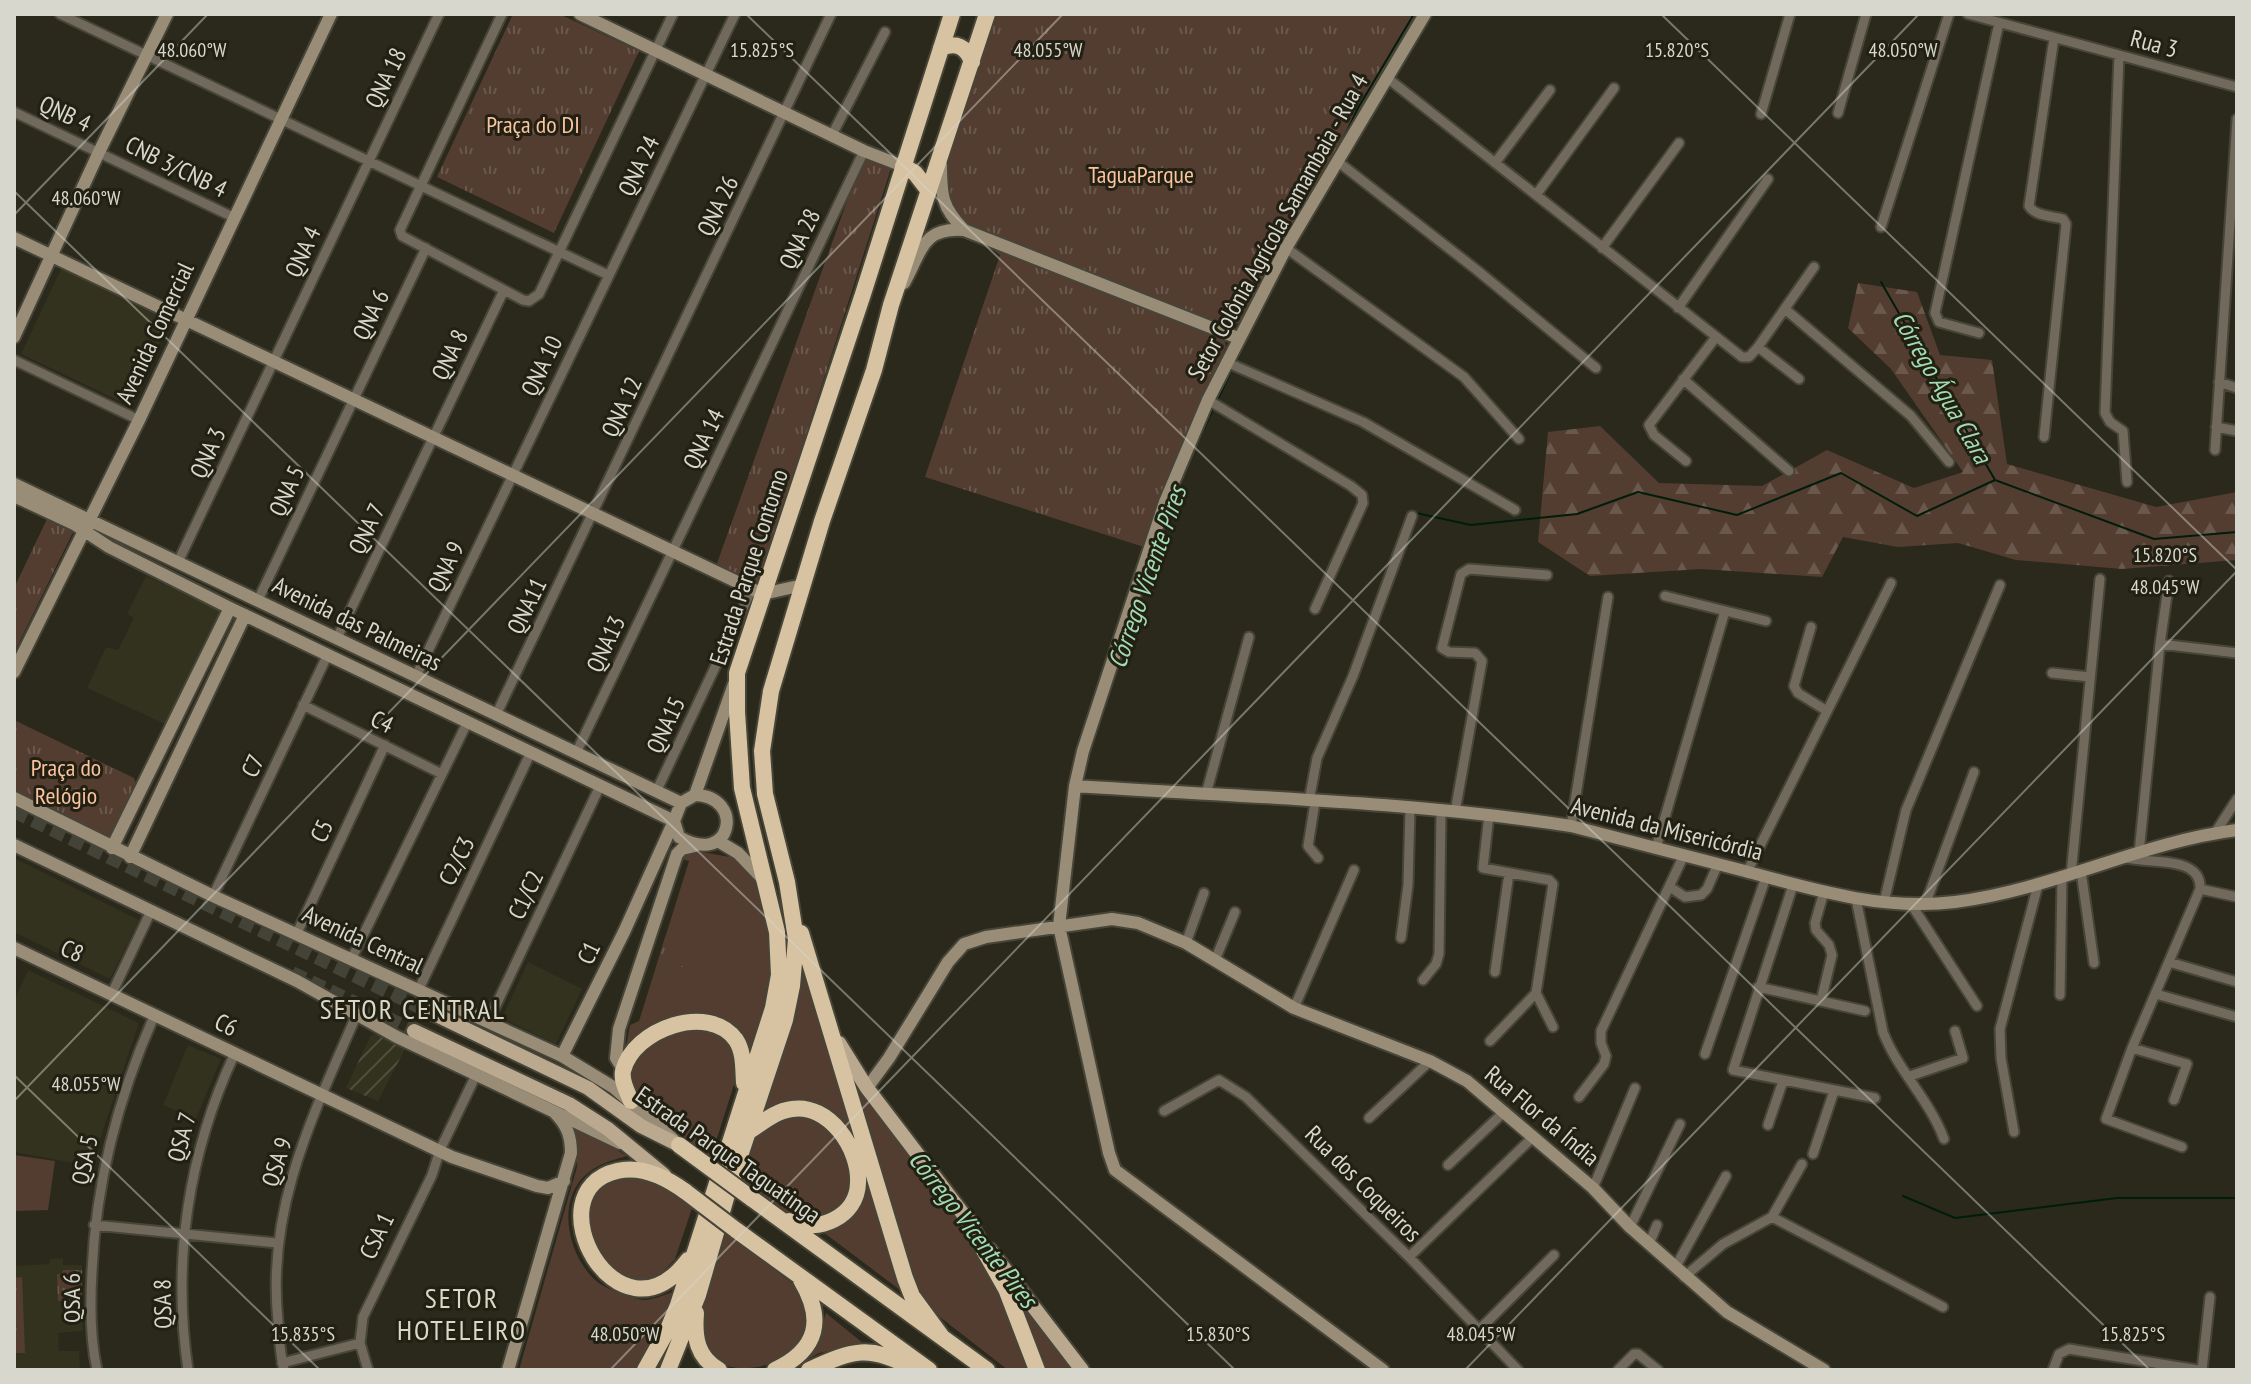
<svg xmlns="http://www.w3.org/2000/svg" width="2251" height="1384" font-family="'PT Sans Narrow',sans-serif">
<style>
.built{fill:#33321e}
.industrial{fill:url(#industrial-furrows)}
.grass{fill:#533d30}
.forest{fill:url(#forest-firs)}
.park{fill:url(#park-tufts)}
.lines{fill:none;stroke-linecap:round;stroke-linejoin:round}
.stream{stroke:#001d0c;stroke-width:2}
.primary-tunnel{stroke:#444337;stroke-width:14;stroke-dasharray:14 7;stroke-linecap:butt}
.street-casing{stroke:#464538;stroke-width:13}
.secondary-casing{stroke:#464538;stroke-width:16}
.primary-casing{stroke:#464538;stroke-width:18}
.highway-casing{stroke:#464538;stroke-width:20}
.street{stroke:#71695c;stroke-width:9}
.secondary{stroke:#9a8d78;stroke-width:12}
.primary{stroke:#baa98e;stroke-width:14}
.highway{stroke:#d7c2a1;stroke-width:16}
.highway-bridge-casing{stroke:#464538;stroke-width:20;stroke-linecap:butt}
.highway-bridge{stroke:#d7c2a1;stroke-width:16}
.ticks{fill:none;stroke:#d7d7ce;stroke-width:2;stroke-opacity:0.45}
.labels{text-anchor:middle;stroke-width:6;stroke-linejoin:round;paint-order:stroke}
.street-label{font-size:24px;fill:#d7d7ce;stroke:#212012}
.park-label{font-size:24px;fill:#fbc3a0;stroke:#212012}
.water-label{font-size:26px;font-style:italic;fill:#a1dab3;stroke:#212012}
.quarter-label{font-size:28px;letter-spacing:2px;fill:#dad9c7;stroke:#212012}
.ticks-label{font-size:20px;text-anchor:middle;fill:#d7d7ce;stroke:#212012;stroke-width:6;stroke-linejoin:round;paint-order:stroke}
</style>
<defs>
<pattern id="industrial-furrows" width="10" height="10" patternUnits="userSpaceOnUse" patternTransform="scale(2)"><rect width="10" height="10" fill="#33321e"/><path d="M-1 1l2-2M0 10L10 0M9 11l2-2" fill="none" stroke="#504f3e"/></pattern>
<pattern id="forest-firs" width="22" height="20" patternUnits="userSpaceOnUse" patternTransform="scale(2)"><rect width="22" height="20" fill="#533d30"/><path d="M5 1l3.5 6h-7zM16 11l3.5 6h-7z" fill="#6b584d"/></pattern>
<pattern id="park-tufts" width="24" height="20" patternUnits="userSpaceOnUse" patternTransform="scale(2)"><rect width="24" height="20" fill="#533d30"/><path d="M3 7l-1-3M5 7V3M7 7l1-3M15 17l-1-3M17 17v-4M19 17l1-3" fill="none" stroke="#6b584d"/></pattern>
</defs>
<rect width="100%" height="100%" fill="#2a291c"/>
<path class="built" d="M 61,269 L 170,321 L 130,406 L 21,354 Z
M 146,576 L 220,611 L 167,725 L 87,688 L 106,647 L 118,650 L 134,618 L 127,614 Z
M 14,858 L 139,920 L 110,979 L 14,932 Z
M 528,962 L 582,989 L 556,1044 L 502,1018 Z
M 28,970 L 139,1023 L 91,1166 L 14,1152 L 14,1001 Z
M 188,1045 L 221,1059 L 196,1119 L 163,1105 Z
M 63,1258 L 63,1265 L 82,1265 L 82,1270 L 63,1270 L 63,1274 L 58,1274 L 61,1302 L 82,1302 L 83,1331 L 58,1333 L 59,1351 L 79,1351 L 80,1369 L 14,1370 L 14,1266 L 49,1264 L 50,1259 Z"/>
<path class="industrial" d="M 375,1034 L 405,1049 L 378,1101 L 346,1088 L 371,1035 Z"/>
<path class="grass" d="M 696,851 L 730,857 L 750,868 L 761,882 L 773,957 L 767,995 L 750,1051 C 745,1041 737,1028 727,1022 C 702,1004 656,1015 635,1036 C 631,1040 628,1047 625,1052 L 630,1025 L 639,1021 L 689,861 L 682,859 L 686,854 Z
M 801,959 L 908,1296 L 823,1232 C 852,1218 865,1208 867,1173 C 858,1156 850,1132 837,1117 C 816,1092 782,1096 758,1114 Z
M 713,1028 L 732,1043 L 738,1072 L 711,1157 L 638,1103 L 629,1079 L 630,1069 L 637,1052 L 673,1029 Z
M 842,1056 L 1075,1370 L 1008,1370 L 927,1307 L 918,1291 L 868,1123 Z
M 811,1114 L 845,1146 L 853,1188 C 848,1195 844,1204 838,1209 C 805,1238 767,1200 740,1179 C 758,1132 755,1115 811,1114 Z
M 574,1125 L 627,1156 C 613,1160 600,1163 588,1173 C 556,1198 567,1252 593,1278 C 602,1287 614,1291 626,1295 C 631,1296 638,1300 643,1300 C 653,1300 664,1295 673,1292 L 663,1327 L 637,1370 L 519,1370 L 577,1167 Z
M 14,1155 L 55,1161 L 48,1210 L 14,1211 Z
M 611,1176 L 649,1177 L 692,1208 L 675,1259 L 660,1275 L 637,1281 L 617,1276 L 590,1242 L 587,1200 Z
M 724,1232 L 801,1290 C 804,1301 811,1318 808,1328 C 799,1359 752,1377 722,1364 C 717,1362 711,1357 706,1354 L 699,1317 Z
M 826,1313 L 864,1344 L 819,1353 L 790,1370 L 820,1334 Z"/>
<path class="forest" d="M 1858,283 L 1917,292 L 1940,355 L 1992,360 L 2007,464 L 2156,507 L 2237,492 L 2237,560 L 2122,569 L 2016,560 L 1958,543 L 1898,547 L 1843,537 L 1822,577 L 1701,569 L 1590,576 L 1538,542 L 1548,432 L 1600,426 L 1659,483 L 1762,486 L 1827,450 L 1914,488 L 1963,472 L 1891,369 L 1848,328 Z"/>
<path class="park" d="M 513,14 L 559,14 L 639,51 L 554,233 L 437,177 Z
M 994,14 L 1421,14 L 1242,321 L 1230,327 L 1224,338 L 1226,346 L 1182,448 L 1144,547 L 925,477 L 1000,255 C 984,242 961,227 951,209 C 932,174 981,54 994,14 Z
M 864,154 L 892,165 L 757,588 L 716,566 Z
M 48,517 L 74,530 L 14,653 L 14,588 Z
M 14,720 L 134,778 L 136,784 L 111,836 L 104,836 L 14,792 Z
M 665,937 L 694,940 L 698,966 L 656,968 Z
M 63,1270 L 82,1270 L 82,1302 L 58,1301 L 57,1274 L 62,1274 Z
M 22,1277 L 25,1353 L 14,1353 L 14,1278 Z"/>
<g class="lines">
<path class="stream" d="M 1340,146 L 1358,108 L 1414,14
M 1881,282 L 1995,480 L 2154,539 L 2237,532
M 1236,362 L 1250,331
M 1217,401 L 1233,367
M 1191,456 L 1214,407
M 1416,513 L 1471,525 L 1577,514 L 1638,492 L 1737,515 L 1841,473 L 1917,516 L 1995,480
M 949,972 L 957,961
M 1903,1196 L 1955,1218 L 2117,1198 L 2237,1198"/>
<path class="primary-tunnel" d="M 14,811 L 424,1009
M 292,973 L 414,1031"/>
<g class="street-casing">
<path id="street" d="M 60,14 L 608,275
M 502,14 L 400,230 L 402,236 L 523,300 L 529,301 L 539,294 L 673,14
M 1968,14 L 2237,87
M 2119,55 L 2105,413 L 2110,422 L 2123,431 L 2127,482
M 1386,77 L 1742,357 L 1749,357 L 1758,347 L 1814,267
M 14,112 L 235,218
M 1838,113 L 1866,14
M 1761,114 L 1790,14
M 832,135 L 885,32
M 1337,161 L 1478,271 L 1596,368
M 1495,163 L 1550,90
M 1536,195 L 1614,88
M 1881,227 L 1949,14
M 1286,248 L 1464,377 L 1519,439
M 1602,248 L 1679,143
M 1678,308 L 1768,179
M 1785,309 L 1911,416 L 1949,462
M 1979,333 L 1939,322 L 1935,313 L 1999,23
M 1758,347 L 1799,379
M 14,360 L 139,420
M 1226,362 L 1363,422 L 1515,510
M 1683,379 L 1789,471
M 2219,382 L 2237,388
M 1208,400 L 1351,486 L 1362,495 L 1363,503 L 1315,609
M 2216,427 L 2237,431
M 2044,437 L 2066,224 L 2063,219 C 2052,216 2035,216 2029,206 L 2054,38
M 2215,450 L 2237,119
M 1686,461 L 1654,435 L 1649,425 L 1716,337
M 178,562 L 439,14
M 1665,596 L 1766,621
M 258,600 L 426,248
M 1811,627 L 1794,686 L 1798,693 L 1827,711
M 337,638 L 504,290
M 2160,644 L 2237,653
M 2052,673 L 2090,677
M 416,676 L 735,14
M 303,705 L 442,774
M 496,715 L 831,14
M 576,753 L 864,151
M 656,792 L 752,589
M 1206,794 L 1249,637
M 1309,801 L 1317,758 L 1353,676 L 1412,516
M 1315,802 L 1308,846 L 1318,858
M 1455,812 L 1482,661 L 1475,653 L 1449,652 L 1442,648 L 1461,574 L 1469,569 L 1547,575
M 1489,815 L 1483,868 L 1549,880 L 1553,884 L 1536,993 L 1490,1041
M 1571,826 L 1608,597
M 2215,833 L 2237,799
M 1656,848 L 1725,611
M 2139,853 L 2160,644 L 2169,581
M 2126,858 C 2149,864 2202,855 2200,889 L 2132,1048 L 2106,1119 L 2182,1147
M 2081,871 L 2094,963
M 1747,872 L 1891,583
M 2071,875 L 2100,579
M 1793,885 L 1733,1070 L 1875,1098
M 1670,887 L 1685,897 L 1701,895 L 1707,889 L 1718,864
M 2200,889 L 2237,897
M 213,896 L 328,654
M 1856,899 L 1883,1032 C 1898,1071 1929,1099 1944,1139
M 1884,902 L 1906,810 L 2000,585
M 1911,904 L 1977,1006
M 1925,905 L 1974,772
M 297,933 L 385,745
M 1401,938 L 1408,885 L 1410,809
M 1186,943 L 1204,893
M 351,960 L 468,721
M 1215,960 L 1235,912
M 2169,962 L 2237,982
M 1495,972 L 1509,873
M 1423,980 L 1436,964 L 1439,954 L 1441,812
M 1758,987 L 1865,1011
M 419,989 L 531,752
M 112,993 L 151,911
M 1536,993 L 1553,1027
M 2156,994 L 2237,1017
M 2060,995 L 2062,877
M 1821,1001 L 1832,955 L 1829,945 L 1816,930 L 1815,923 L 1824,892
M 1294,1008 L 1354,870
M 488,1022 L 600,786
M 2132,1048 L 2187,1064 L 2174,1100
M 1705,1054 L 1766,877
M 1910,1076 L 1963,1058 L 1955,1031
M 1579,1097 L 1604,1064 L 1606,1056 L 1601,1043 L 1601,1031 L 1684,855
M 1164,1111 L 1219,1080 L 1246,1097 L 1409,1257 L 1518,1370
M 1369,1118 L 1430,1061
M 1768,1125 L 1783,1081
M 2014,1132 L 2001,1058 L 2000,1029 L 2038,885
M 1813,1154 L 1834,1091
M 1448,1165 L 1505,1111
M 1593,1188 L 1635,1088
M 1772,1217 L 1802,1164
M 94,1225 L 277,1243
M 1630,1227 L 1680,1124
M 1649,1244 L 1657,1225
M 1409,1257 L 1534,1136
M 1675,1268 L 1726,1176
M 1684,1277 L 1723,1244 L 1772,1217 L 1943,1307
M 1479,1330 L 1554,1255
M 282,1363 L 360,1343
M 97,1370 C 90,1338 90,1304 92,1271 C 96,1180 118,1097 155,1014
M 188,1370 C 172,1261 188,1153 235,1053
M 284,1370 C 280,1354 279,1337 278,1321 C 266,1208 313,1115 357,1014
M 368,1370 L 360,1343 L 363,1317 L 432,1175 L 440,1150 L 476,1075
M 1618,1370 L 1634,1354 L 1638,1354 L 1658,1370
M 2053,1370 L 2059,1354 L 2069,1349 L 2198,1370
M 2202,1370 L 2210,1297"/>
</g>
<g class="secondary-casing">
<path id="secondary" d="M 580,14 L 864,151 L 903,166
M 941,165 C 941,196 942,207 964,230
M 14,238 L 752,589 L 763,594 L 803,585
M 904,283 C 922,251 922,227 964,230 L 1238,338
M 14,337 L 99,152 L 167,14
M 14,484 L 681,803
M 14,496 L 74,524 L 109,547 L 230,608 L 674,821 L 624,932 L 562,1056
M 14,672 L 139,420 L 331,14
M 1075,786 C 1240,797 1408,801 1571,826 C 1628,841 1684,855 1741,870 C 1811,889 1882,911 1955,902 C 2052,890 2141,842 2237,830
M 695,795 C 745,796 733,868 679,837 L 674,821 L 681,803 L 695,795 L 734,684
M 14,798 L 213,896 L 562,1056 L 613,1087 L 673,1139
M 718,841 L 738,853 L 761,877
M 14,845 L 297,981 L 397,1037 L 620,1143
M 112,848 L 230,608
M 130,857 L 245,615
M 14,948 L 452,1157 L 537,1186 L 548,1188 L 564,1181
M 623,1069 L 616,1058 L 619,1029 L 677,854 L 682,849 L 695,846
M 867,1088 L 889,1058 L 948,962 L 964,944 L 986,937 L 1112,919 L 1138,923 L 1186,943 L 1294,1008 L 1430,1061 L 1467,1081 L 1593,1188 L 1630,1227 L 1727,1312 L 1824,1370
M 508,1370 L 571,1153 C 571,1136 567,1125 555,1113
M 1383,1370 L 1115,1170 L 1109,1153 L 1059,926 L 1075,786 L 1083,751 L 1165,502 L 1208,400 L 1286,248 L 1425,14"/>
</g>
<g class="primary-casing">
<path id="primary" d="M 424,1009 L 588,1088 L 641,1126 L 679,1145
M 414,1031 L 569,1104 L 608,1129 L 664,1175
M 839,1043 L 867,1088 L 973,1227
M 990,1250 L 1082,1370"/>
</g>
<g class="highway-casing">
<path id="highway" d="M 941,48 C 956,42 966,46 972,62
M 903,166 L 915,173 L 929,191
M 801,933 L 905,1278 L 912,1296 L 942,1337
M 631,1101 C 627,1091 621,1081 623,1071 C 633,1029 709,1002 736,1040 C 744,1052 743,1068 744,1083
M 748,1132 C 762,1123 775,1111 792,1109 C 829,1103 860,1149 858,1183 C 857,1217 818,1234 789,1221
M 686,1192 C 667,1178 642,1165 617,1171 C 531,1191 618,1353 688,1260
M 751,1198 L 987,1370
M 967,1220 L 1006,1289 L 1037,1370
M 736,1230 L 929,1370
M 696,1313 C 694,1338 697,1357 719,1370
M 645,1370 L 668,1329 L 678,1305 L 773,1008 L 779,975 L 777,932 L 742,788 L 737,712 L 737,673 L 863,294 L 952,14
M 668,1370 L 698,1295 L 726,1198 L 785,1020 L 792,986 L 796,939 L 787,882 L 765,794 L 762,751 L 771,691 L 822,521 L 874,370 L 891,305 L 987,14
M 775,1370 C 819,1349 824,1319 801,1280
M 809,1370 C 853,1350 869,1344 912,1368"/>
</g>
<use href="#street" class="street"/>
<use href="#secondary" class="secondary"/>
<use href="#primary" class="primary"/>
<use href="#highway" class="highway"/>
<g class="highway-bridge-casing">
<path id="highway-bridge" d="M 679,1145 L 751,1198
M 686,1192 L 736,1230"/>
</g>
<use href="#highway-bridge" class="highway-bridge"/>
</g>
<path class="ticks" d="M 746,14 L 2150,1370M 1661,14 L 2237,570M 14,191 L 1235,1370M 14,215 L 208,14M 14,1075 L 320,1370M 14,1101 L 1063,14M 610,1370 L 1919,14M 1465,1370 L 2237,571"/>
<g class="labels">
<g class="street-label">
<text transform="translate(2154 44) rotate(15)" y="8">Rua 3</text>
<text transform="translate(386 78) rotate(-64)" y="8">QNA 18</text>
<text transform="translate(65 114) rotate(25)" y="8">QNB 4</text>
<text transform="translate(639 166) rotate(-64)" y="8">QNA 24</text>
<text transform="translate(176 167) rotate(26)" y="8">CNB 3/CNB 4</text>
<text transform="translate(718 206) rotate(-64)" y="8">QNA 26</text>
<text transform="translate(1278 227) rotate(-61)" y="8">Setor Colônia Agrícola Samambaia - Rua 4</text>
<text transform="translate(800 239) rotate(-64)" y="8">QNA 28</text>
<text transform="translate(303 252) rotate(-65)" y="8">QNA 4</text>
<text transform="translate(371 315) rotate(-64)" y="8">QNA 6</text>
<text transform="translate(155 333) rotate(-65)" y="8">Avenida Comercial</text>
<text transform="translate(450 355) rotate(-64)" y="8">QNA 8</text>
<text transform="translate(542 366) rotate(-64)" y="8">QNA 10</text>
<text transform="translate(622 407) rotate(-65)" y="8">QNA 12</text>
<text transform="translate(704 439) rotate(-64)" y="8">QNA 14</text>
<text transform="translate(208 453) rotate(-65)" y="8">QNA 3</text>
<text transform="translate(287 491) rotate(-65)" y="8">QNA 5</text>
<text transform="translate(367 529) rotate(-64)" y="8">QNA 7</text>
<text transform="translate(446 567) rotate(-64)" y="8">QNA 9</text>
<text transform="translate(749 567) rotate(-72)" y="8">Estrada Parque Contorno</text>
<text transform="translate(527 606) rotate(-64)" y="8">QNA11</text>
<text transform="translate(357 624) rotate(26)" y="8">Avenida das Palmeiras</text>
<text transform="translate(606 644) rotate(-65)" y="8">QNA13</text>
<text transform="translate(382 722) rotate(26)" y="8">C4</text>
<text transform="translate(666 725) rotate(-65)" y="8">QNA15</text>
<text transform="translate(253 766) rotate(-65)" y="8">C7</text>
<text transform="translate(1667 829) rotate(14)" y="8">Avenida da Misericórdia</text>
<text transform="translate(322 831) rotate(-65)" y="8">C5</text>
<text transform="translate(457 861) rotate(-64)" y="8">C2/C3</text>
<text transform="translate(526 895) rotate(-65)" y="8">C1/C2</text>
<text transform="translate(363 940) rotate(25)" y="8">Avenida Central</text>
<text transform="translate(72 951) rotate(25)" y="8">C8</text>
<text transform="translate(589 953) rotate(-64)" y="8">C1</text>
<text transform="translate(226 1025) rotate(26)" y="8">C6</text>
<text transform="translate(1542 1116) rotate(40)" y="8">Rua Flor da Índia</text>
<text transform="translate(182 1137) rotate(-75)" y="8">QSA 7</text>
<text transform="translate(728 1155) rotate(35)" y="8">Estrada Parque Taguatinga</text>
<text transform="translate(85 1160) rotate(-78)" y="8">QSA 5</text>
<text transform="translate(277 1162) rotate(-72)" y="8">QSA 9</text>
<text transform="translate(1363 1184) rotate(45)" y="8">Rua dos Coqueiros</text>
<text transform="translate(377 1236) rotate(-64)" y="8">CSA 1</text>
<text transform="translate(72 1298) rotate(-90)" y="8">QSA 6</text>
<text transform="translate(163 1304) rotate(-91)" y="8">QSA 8</text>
</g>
<g class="park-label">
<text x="533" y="133">Praça do DI</text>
<text x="1141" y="183">TaguaParque</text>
<text x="66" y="776">Praça do<tspan x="66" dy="28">Relógio</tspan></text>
</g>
<g class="water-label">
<text transform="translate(1942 387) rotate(60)" y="9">Córrego Água Clara</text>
<text transform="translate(1147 577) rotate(-71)" y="9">Córrego Vicente Pires</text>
<text transform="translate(973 1229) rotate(52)" y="9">Córrego Vicente Pires</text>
</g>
<g class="quarter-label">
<text x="413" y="1019">SETOR CENTRAL</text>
<text x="462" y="1308">SETOR<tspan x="462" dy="32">HOTELEIRO</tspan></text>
</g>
</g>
<g class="ticks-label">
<text x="762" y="57">15.825°S</text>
<text x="1677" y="57">15.820°S</text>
<text x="192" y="57">48.060°W</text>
<text x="1048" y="57">48.055°W</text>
<text x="1903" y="57">48.050°W</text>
<text x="86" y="205">48.060°W</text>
<text x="2165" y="562">15.820°S</text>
<text x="2165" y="594">48.045°W</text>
<text x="86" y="1091">48.055°W</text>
<text x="625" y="1341">48.050°W</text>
<text x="1481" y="1341">48.045°W</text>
<text x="303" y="1341">15.835°S</text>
<text x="1218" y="1341">15.830°S</text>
<text x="2133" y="1341">15.825°S</text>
</g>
<rect width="2251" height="1384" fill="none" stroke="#d7d7ce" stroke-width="32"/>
</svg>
